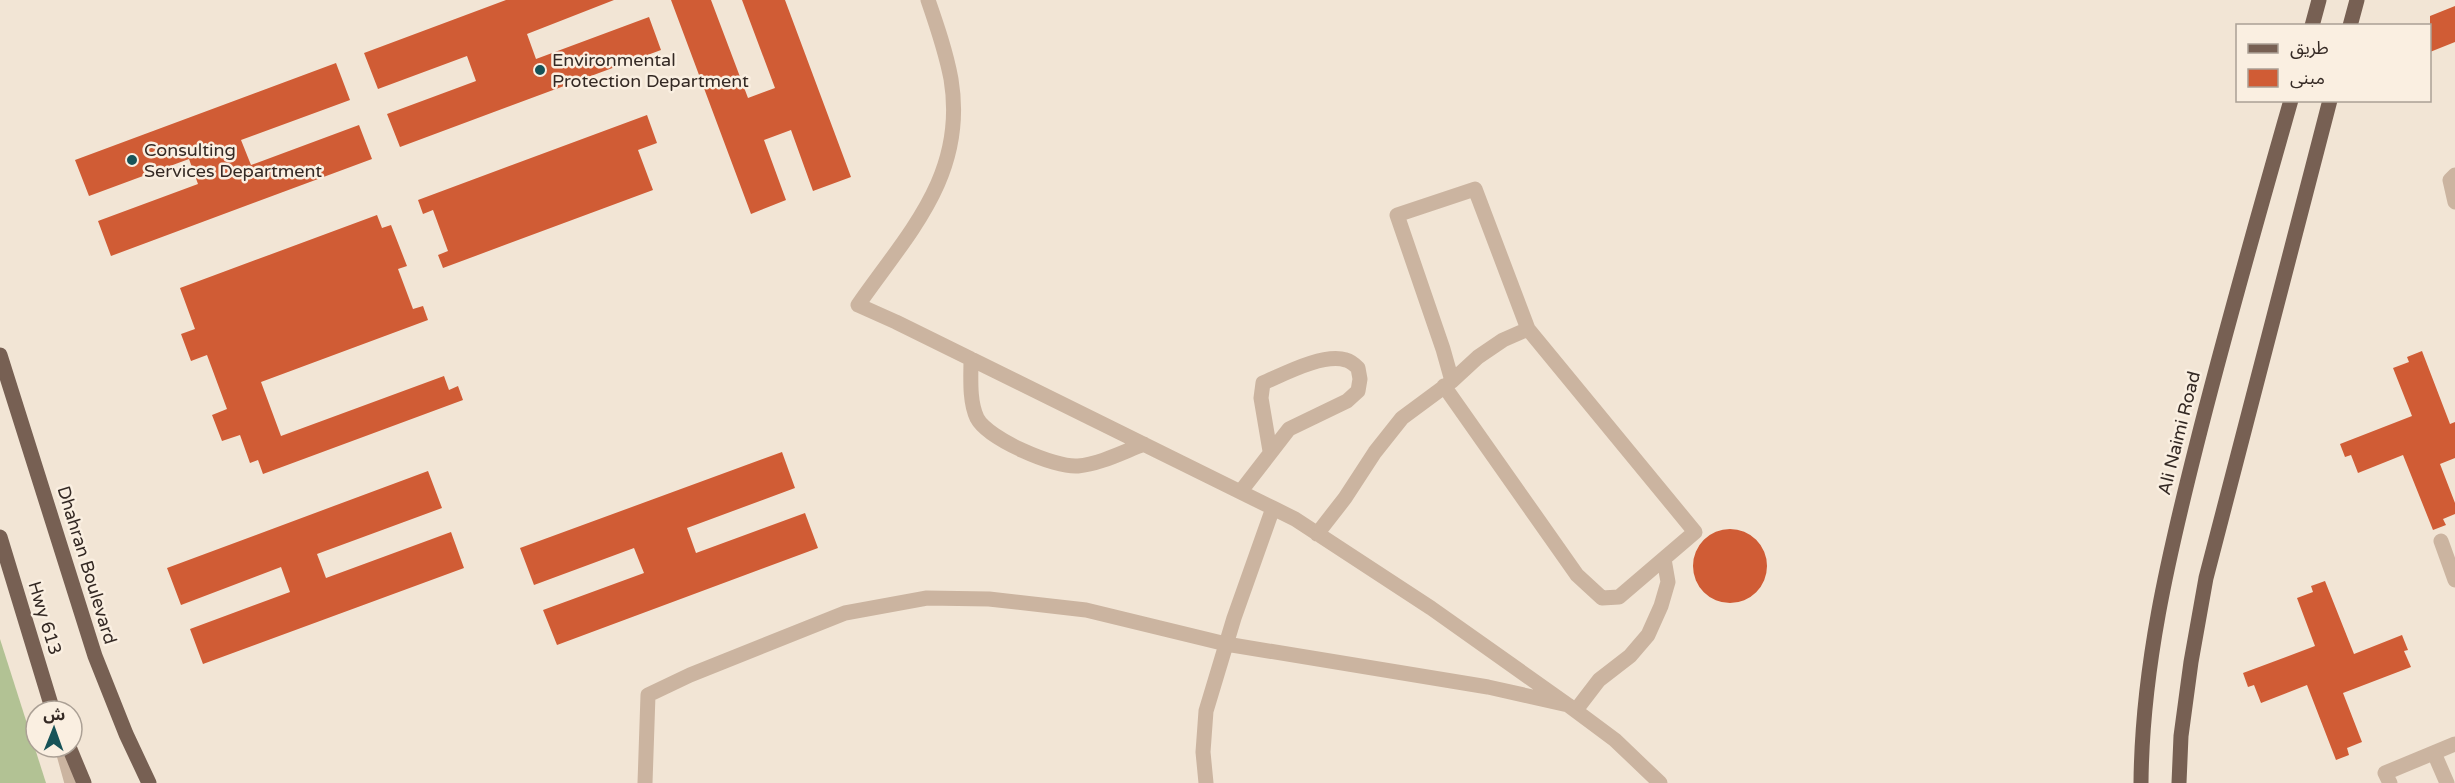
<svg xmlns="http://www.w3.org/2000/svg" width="2455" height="783" font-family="'Varela Round','Noto Sans Arabic',sans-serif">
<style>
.green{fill:#b2c294}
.building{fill:#d05c35}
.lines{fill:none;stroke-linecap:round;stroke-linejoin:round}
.minor{stroke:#cbb4a0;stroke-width:15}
.major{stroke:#776053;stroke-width:15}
.poi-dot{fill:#175358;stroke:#faefe1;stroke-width:2}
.labels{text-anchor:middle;stroke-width:5;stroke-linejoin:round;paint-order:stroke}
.poi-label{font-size:18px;fill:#342924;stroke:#faefe1;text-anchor:start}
.street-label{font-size:18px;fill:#342924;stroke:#faefe1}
</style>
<rect width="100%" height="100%" fill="#f2e5d5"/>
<path class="green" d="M 0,639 L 46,783 L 0,783 Z"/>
<path class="building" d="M 506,0 L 614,0 L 527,34 L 536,59 L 649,17 L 661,50 L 400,147 L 387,114 L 476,81 L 467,56 L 378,89 L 364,53 Z
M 671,0 L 711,0 L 748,98 L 775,88 L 742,0 L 785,0 L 851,177 L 813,191 L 791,130 L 764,140 L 786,200 L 751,214 Z
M 2455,6 L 2455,42 L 2430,52 L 2430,16 Z
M 336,63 L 350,100 L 241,140 L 251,165 L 359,125 L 372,159 L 111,256 L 98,221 L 198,184 L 189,159 L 89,196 L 75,160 Z
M 647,115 L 657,143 L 638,150 L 653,190 L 443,268 L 438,255 L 448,251 L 433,210 L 423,214 L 418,200 Z
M 377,215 L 382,228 L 391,225 L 407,266 L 398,269 L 413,309 L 423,306 L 428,320 L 261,382 L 281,436 L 444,376 L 449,390 L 458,386 L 463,400 L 263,474 L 258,460 L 250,463 L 240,435 L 222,441 L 212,415 L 227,409 L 207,355 L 191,361 L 181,334 L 195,329 L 180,288 Z
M 2422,351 L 2450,424 L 2455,422 L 2455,458 L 2440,464 L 2455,503 L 2455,514 L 2443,519 L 2446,525 L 2433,530 L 2403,455 L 2358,473 L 2351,455 L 2345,457 L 2340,444 L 2412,416 L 2393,368 L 2409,362 L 2407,357 Z
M 782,452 L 795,488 L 687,528 L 696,553 L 805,513 L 818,548 L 557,645 L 543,610 L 644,573 L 634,548 L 534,585 L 520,548 Z
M 428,471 L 442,508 L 317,554 L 326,578 L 451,532 L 464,568 L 203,664 L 190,629 L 290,592 L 281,567 L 181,605 L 167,568 Z
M1693 566a37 37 0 1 1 74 0a37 37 0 1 1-74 0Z
M 2325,581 L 2354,654 L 2402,635 L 2408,650 L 2404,651 L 2411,667 L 2343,693 L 2362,742 L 2347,748 L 2349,755 L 2336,760 L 2307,685 L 2261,703 L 2254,685 L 2248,687 L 2243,673 L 2315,646 L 2297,598 L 2313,592 L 2311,586 Z"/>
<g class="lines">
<path class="minor" d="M 928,0 C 937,26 946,52 951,79 C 967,175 908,233 858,305 L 896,322 L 1273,508 L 1234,618 L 1206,711 L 1203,752 L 1206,783
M 2455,175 L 2450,180 L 2455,202
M 971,359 C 971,377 969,401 977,418 C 988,439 1055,468 1078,466 C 1100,464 1123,452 1144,444
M 1444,386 L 1577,575 L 1602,598 L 1619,597 L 1695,532 L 1528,329 L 1475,189 L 1397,215 L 1443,349 L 1452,381
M 1241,491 L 1289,429 L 1347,401 L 1358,391 L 1360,379 L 1358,368 C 1355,365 1350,361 1346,360 C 1323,353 1284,374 1263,383 L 1261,398 L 1270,451
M 1273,508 L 1295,519 L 1431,608 L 1568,705 L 1615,740 L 1660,783
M 1317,534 L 1345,498 L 1375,452 L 1402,418 L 1452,381 L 1478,357 L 1503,340 L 1528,329
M 2441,541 L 2455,580
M 1576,710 L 1599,680 L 1630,656 L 1648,635 L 1661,606 L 1668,582 L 1664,559
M 62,747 L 72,783
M 2434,753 L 2447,783
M 645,783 L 648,695 L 690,675 L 845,613 L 927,598 L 989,599 L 1086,610 L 1226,644 L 1488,687 L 1568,705
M 2390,783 L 2385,773 L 2455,744"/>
<path class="major" d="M 2312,26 L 2319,0
M 2350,26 L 2357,0
M 0,355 L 95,656 L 126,734 L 149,783
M 0,537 L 53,711
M 69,747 L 84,783
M 2141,783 C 2142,668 2168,558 2196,447 C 2225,331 2258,216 2291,100
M 2179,783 L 2181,736 L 2191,662 L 2206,578 L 2330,100"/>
</g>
<g class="poi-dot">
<circle cx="540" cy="70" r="6"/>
<circle cx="132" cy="160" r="6"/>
</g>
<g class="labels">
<g class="poi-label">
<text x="552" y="66">Environmental<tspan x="552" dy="21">Protection Department</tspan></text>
<text x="144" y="156">Consulting<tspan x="144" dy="21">Services Department</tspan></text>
</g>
<g class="street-label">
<text transform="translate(2179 433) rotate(-76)" y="6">Ali Naimi Road</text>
<text transform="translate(87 565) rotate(73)" y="6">Dhahran Boulevard</text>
<text transform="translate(45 618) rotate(73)" y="6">Hwy 613</text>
</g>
</g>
<rect x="2236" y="24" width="195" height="78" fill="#faefe1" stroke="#aba095" stroke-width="1.5"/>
<rect x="2248" y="44" width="30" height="9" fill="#776053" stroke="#aba095" stroke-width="1.5"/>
<text x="2290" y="54" font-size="18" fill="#342924">طريق</text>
<rect x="2248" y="69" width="30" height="18" fill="#d05c35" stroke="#aba095" stroke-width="1.5"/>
<text x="2290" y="84" font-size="18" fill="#342924">مبنى</text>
<g transform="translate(54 729) rotate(1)"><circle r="28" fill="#faefe1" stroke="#aba095" stroke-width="1.5"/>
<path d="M0-4.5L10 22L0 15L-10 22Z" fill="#175358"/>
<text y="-9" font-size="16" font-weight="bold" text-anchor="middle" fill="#342924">ش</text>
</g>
</svg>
